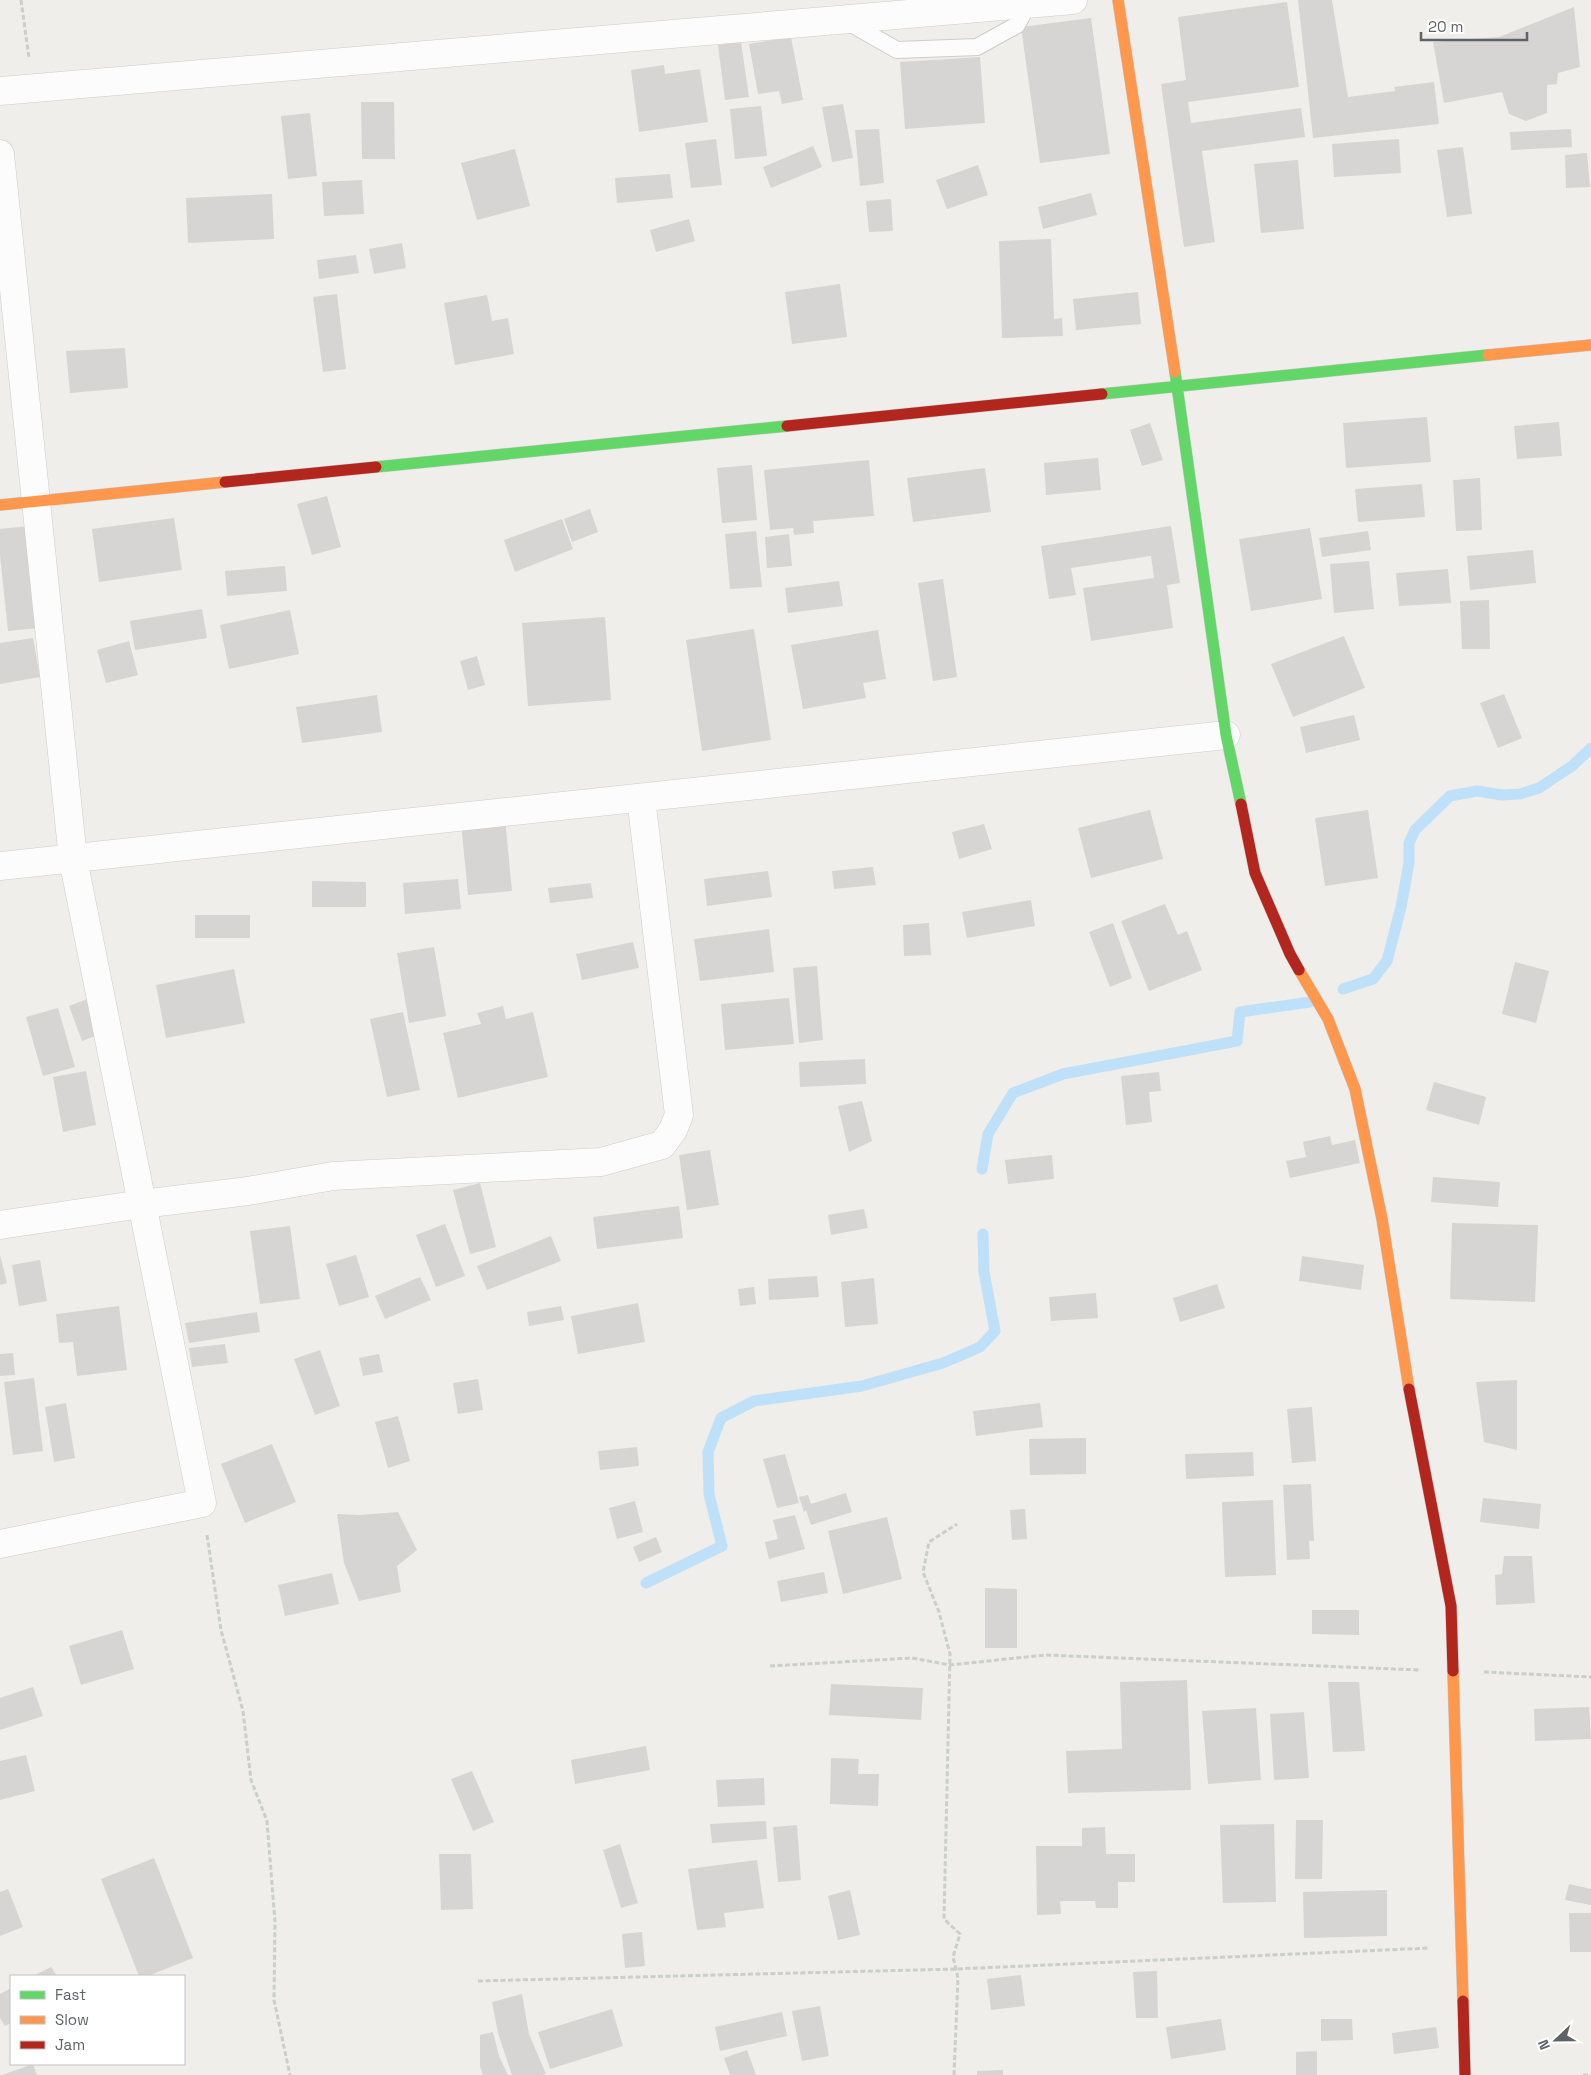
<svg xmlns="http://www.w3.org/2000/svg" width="1591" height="2075" font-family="'Space Grotesk',sans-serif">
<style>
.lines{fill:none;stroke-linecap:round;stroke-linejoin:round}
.stream{stroke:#bfe0f9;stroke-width:11}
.building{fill:#d6d5d3}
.lane-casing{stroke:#cbcccc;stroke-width:18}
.street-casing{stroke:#cbcccc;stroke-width:29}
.fast-casing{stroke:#cacacb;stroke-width:12}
.slow-casing{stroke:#cacacb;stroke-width:12}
.jam-casing{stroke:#cacacb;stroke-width:12}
.path{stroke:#cacfcc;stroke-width:3;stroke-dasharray:5 2.5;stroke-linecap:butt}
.lane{stroke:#fdfcfc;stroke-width:16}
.street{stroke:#fdfcfc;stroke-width:28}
.fast{stroke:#63d668;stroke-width:11}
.slow{stroke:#ff974d;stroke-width:11}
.jam{stroke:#b3261e;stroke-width:11}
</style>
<rect width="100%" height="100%" fill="#efeeea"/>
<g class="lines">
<path class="stream" d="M 1343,989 L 1373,979 L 1387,961 L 1401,907 L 1409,863 L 1409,843 L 1415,830 L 1450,796 L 1477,791 L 1502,795 L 1520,794 L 1539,788 L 1572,766 L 1591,748
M 982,1169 L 988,1134 L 1013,1093 L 1063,1074 L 1237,1041 L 1240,1012 L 1310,1002
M 646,1583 L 722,1546 L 709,1494 L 708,1452 L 721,1418 L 754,1401 L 862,1386 L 943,1363 L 980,1347 L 995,1331 L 984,1272 L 983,1234"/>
</g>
<path class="building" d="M 1298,0 L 1332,0 L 1348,97 L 1395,91 L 1394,87 L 1434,82 L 1439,124 L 1313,138 Z
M 1287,2 L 1299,87 L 1188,102 L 1191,123 L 1301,108 L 1305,137 L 1202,151 L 1215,242 L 1184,247 L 1161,84 L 1186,80 L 1178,17 Z
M 1574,7 L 1580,67 L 1558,73 L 1557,84 L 1547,85 L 1547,113 L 1526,121 L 1509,114 L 1502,92 L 1444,103 L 1433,42 L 1499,37 Z
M 1091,18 L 1110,154 L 1040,163 L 1021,27 Z
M 791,37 L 803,100 L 782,104 L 779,91 L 758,94 L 749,44 Z
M 741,42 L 749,97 L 725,100 L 718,45 Z
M 980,57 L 985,123 L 905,129 L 900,62 Z
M 664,65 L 665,74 L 700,69 L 708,122 L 639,132 L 631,70 Z
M 361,102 L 394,102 L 395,159 L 362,159 Z
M 843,104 L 853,158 L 832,162 L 822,107 Z
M 761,106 L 767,156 L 735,159 L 730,109 Z
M 310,113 L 317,176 L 288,179 L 281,116 Z
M 879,129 L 884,183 L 860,186 L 855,130 Z
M 1571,129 L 1572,147 L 1511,150 L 1510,132 Z
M 716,139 L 722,185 L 691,188 L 685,143 Z
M 1399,139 L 1401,173 L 1334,177 L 1332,144 Z
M 813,146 L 822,167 L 771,188 L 763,167 Z
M 1463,147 L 1472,214 L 1447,217 L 1437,150 Z
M 515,149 L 530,206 L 477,220 L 461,163 Z
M 1587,153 L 1590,187 L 1566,188 L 1565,155 Z
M 1298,160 L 1304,229 L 1261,233 L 1254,164 Z
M 978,165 L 988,195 L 947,209 L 936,180 Z
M 670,174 L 673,198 L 617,203 L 615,178 Z
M 362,180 L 364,214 L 324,216 L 322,182 Z
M 1091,193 L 1097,215 L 1043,229 L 1038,207 Z
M 272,194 L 274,239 L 188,243 L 186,198 Z
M 891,199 L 893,231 L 869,232 L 866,201 Z
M 689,219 L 695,241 L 656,252 L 650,230 Z
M 1051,239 L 1054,319 L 1062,318 L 1063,336 L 1002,338 L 999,241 Z
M 402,243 L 406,268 L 374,274 L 369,249 Z
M 356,255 L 359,273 L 319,279 L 317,260 Z
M 840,284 L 847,337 L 792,344 L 785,292 Z
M 1138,292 L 1141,324 L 1076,330 L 1073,299 Z
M 337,294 L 346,369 L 323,372 L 313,297 Z
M 487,295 L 492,321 L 508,318 L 514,354 L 455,365 L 444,303 Z
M 125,348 L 128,388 L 70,393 L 66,351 Z
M 1427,417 L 1431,462 L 1346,468 L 1343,423 Z
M 1559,422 L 1562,456 L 1517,459 L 1514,426 Z
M 1150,423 L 1163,460 L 1142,466 L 1130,430 Z
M 1098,458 L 1101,490 L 1046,495 L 1044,463 Z
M 869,460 L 874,516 L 813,521 L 814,533 L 794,535 L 793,528 L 770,530 L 764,470 Z
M 752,465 L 757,520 L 722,523 L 717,468 Z
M 985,468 L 991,512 L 913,522 L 907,478 Z
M 1480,478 L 1482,530 L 1456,531 L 1453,480 Z
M 1422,484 L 1425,517 L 1358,522 L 1355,489 Z
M 327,496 L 341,547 L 312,555 L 297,504 Z
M 590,509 L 598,532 L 572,542 L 564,519 Z
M 174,518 L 182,570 L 99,582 L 92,529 Z
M 562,519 L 573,549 L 515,572 L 504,540 Z
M 29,526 L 39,628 L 8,631 L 0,555 L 0,529 Z
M 1171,526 L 1180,583 L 1167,585 L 1173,628 L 1091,641 L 1083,588 L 1154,578 L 1151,556 L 1071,568 L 1076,595 L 1049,599 L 1041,546 Z
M 1310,528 L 1322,599 L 1251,611 L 1239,539 Z
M 756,531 L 762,587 L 730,589 L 725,534 Z
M 1368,531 L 1371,550 L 1322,557 L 1319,538 Z
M 789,534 L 792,566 L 767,568 L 765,537 Z
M 1533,550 L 1536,583 L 1470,590 L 1467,556 Z
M 1369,561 L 1374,609 L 1334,613 L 1330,564 Z
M 285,566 L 287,591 L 227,596 L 225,571 Z
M 1448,569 L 1451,603 L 1399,606 L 1396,573 Z
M 943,579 L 957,677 L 933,681 L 918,583 Z
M 839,581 L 843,606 L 788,613 L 785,588 Z
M 1489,600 L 1490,649 L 1462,649 L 1460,601 Z
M 202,609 L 207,638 L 135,650 L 130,621 Z
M 290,610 L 299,654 L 229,669 L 220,625 Z
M 605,617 L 611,700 L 528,706 L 522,623 Z
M 754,629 L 771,740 L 702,751 L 686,640 Z
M 878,630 L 886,679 L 863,683 L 866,698 L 803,709 L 791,645 Z
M 1344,636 L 1365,688 L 1293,717 L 1271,664 Z
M 33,638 L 40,677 L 0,684 L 0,643 Z
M 129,641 L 138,675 L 106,683 L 97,650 Z
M 477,656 L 485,685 L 468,690 L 460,661 Z
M 1504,694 L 1522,738 L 1498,748 L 1480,703 Z
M 377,695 L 382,732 L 302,743 L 296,707 Z
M 1354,715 L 1360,740 L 1306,753 L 1300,727 Z
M 1150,810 L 1163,859 L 1091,878 L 1078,828 Z
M 1368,810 L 1378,878 L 1325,886 L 1315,818 Z
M 505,818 L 512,891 L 468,895 L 461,822 Z
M 984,824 L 992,849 L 959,859 L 952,832 Z
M 873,867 L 876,885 L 834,889 L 832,871 Z
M 768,871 L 772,897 L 707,906 L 704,879 Z
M 458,879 L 461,909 L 405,914 L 403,883 Z
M 312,881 L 366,882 L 366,907 L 312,907 Z
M 591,883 L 593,898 L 550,903 L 548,888 Z
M 1031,900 L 1035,926 L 967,938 L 962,912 Z
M 1165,904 L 1178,935 L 1187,931 L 1202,970 L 1149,991 L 1121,921 Z
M 195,915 L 250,915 L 250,938 L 195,938 Z
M 929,923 L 931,955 L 904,956 L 903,925 Z
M 1113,923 L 1132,978 L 1110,987 L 1089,932 Z
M 769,929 L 774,972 L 700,981 L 694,939 Z
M 633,942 L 639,968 L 582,980 L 576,954 Z
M 434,947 L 446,1016 L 409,1023 L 397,953 Z
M 1515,962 L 1549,971 L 1536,1023 L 1502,1014 Z
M 817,966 L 823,1040 L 799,1043 L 793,968 Z
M 234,969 L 245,1023 L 166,1038 L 156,985 Z
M 98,995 L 111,1030 L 82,1041 L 69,1006 Z
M 789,998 L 794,1044 L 725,1050 L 721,1004 Z
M 503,1006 L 506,1019 L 533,1012 L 548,1077 L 458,1098 L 443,1033 L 481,1024 L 477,1013 Z
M 58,1008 L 75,1067 L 43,1076 L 26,1017 Z
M 403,1012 L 420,1090 L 387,1097 L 370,1019 Z
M 865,1059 L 866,1084 L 800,1087 L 799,1062 Z
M 86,1071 L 96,1125 L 63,1132 L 53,1077 Z
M 1159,1072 L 1161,1091 L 1149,1092 L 1152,1122 L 1126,1125 L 1121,1076 Z
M 1434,1082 L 1486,1097 L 1479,1125 L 1426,1110 Z
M 862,1101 L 872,1141 L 849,1152 L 838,1106 Z
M 1330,1136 L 1332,1145 L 1355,1140 L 1360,1163 L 1290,1178 L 1286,1161 L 1306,1157 L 1303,1142 Z
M 710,1150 L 719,1205 L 687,1210 L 679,1155 Z
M 1052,1155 L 1054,1179 L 1008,1184 L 1005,1160 Z
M 1433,1177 L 1500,1182 L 1498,1207 L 1431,1202 Z
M 480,1183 L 496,1247 L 470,1254 L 453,1190 Z
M 679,1206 L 683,1238 L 597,1249 L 593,1217 Z
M 864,1209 L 868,1228 L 831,1235 L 828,1215 Z
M 1452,1223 L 1538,1225 L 1535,1302 L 1450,1299 Z
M 445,1224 L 465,1276 L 436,1287 L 416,1235 Z
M 290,1226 L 300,1299 L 260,1304 L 250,1231 Z
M 551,1236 L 561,1261 L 487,1290 L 477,1266 Z
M 0,1255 L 7,1283 L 0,1285 Z
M 356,1255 L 369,1297 L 339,1306 L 326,1264 Z
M 1302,1256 L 1364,1265 L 1361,1290 L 1299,1281 Z
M 40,1260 L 47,1301 L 19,1306 L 12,1265 Z
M 817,1276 L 819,1297 L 769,1300 L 768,1279 Z
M 420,1277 L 431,1300 L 385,1319 L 375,1296 Z
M 874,1278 L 878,1324 L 845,1327 L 841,1282 Z
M 1217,1284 L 1225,1308 L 1180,1322 L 1173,1298 Z
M 754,1287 L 756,1304 L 740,1306 L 738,1289 Z
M 1096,1293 L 1098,1318 L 1051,1321 L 1049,1297 Z
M 638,1303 L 645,1342 L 578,1354 L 571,1316 Z
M 119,1306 L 127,1370 L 77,1376 L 73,1342 L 59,1343 L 56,1314 Z
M 561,1306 L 564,1320 L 529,1326 L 527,1312 Z
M 257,1312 L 260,1332 L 189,1343 L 185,1323 Z
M 225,1344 L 228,1363 L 192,1367 L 189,1348 Z
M 320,1350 L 340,1406 L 315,1415 L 294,1359 Z
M 13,1353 L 15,1375 L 0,1376 L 0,1354 Z
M 379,1354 L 383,1372 L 363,1376 L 359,1358 Z
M 34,1378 L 43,1451 L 13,1455 L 4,1382 Z
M 478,1379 L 483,1410 L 458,1414 L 453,1383 Z
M 1517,1380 L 1517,1450 L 1484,1442 L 1476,1382 Z
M 66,1403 L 75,1458 L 54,1462 L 45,1407 Z
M 1040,1403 L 1043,1427 L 976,1436 L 973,1411 Z
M 1312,1407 L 1316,1461 L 1292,1463 L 1287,1409 Z
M 398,1416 L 410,1461 L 388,1468 L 375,1422 Z
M 1086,1438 L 1086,1474 L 1030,1475 L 1029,1439 Z
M 272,1444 L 296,1502 L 245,1523 L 221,1464 Z
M 637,1447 L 639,1466 L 600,1470 L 598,1451 Z
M 1253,1452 L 1254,1476 L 1186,1479 L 1185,1454 Z
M 785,1454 L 799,1503 L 777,1508 L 763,1459 Z
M 1311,1484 L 1314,1541 L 1309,1541 L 1310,1559 L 1287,1560 L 1283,1485 Z
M 846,1493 L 852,1512 L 811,1525 L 806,1510 L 804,1512 L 799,1497 L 808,1495 L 811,1504 Z
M 1483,1498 L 1541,1504 L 1539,1529 L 1480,1522 Z
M 1273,1500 L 1276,1575 L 1225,1577 L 1222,1502 Z
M 635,1501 L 643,1532 L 617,1539 L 609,1508 Z
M 1025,1509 L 1027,1539 L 1012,1540 L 1010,1510 Z
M 398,1512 L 417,1550 L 397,1566 L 401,1592 L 359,1601 L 344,1563 L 337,1514 L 360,1515 Z
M 795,1515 L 805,1549 L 769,1559 L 765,1542 L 778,1539 L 773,1520 Z
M 887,1517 L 902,1579 L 843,1594 L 828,1531 Z
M 656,1537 L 662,1552 L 639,1562 L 633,1547 Z
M 1504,1556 L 1532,1556 L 1535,1603 L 1496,1605 L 1495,1575 L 1502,1574 Z
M 824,1572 L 828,1593 L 781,1602 L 777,1581 Z
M 332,1573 L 339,1604 L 285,1616 L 278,1585 Z
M 985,1588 L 1017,1589 L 1017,1648 L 985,1648 Z
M 1312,1610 L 1359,1610 L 1359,1635 L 1312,1634 Z
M 122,1630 L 134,1669 L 81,1685 L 69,1646 Z
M 1187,1680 L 1191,1790 L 1068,1793 L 1066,1751 L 1122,1749 L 1120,1682 Z
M 1328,1682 L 1359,1682 L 1365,1751 L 1333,1752 Z
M 831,1684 L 923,1688 L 921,1720 L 829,1715 Z
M 33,1687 L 43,1716 L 0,1730 L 0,1698 Z
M 1589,1707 L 1591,1739 L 1535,1741 L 1534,1709 Z
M 1256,1708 L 1261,1780 L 1208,1784 L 1202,1711 Z
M 1304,1712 L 1309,1778 L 1274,1780 L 1270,1714 Z
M 646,1746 L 650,1770 L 575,1784 L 571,1760 Z
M 26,1755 L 35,1791 L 0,1800 L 0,1761 Z
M 831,1758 L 859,1759 L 858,1774 L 879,1774 L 878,1806 L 830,1804 Z
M 472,1771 L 494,1822 L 473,1831 L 451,1779 Z
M 764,1778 L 765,1805 L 718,1807 L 716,1780 Z
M 1296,1820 L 1323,1820 L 1322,1879 L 1295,1879 Z
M 766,1821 L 767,1839 L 712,1843 L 710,1824 Z
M 1274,1824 L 1276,1902 L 1223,1903 L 1220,1825 Z
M 797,1825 L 801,1880 L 778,1882 L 773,1827 Z
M 1105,1827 L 1106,1854 L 1135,1854 L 1135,1882 L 1118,1882 L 1118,1908 L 1096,1908 L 1095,1901 L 1060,1901 L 1061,1914 L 1037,1915 L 1036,1846 L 1082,1846 L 1082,1828 Z
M 620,1844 L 638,1903 L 621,1908 L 603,1850 Z
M 439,1854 L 471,1854 L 473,1909 L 441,1910 Z
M 154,1858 L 193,1958 L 148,1976 L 139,1976 L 101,1879 Z
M 757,1860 L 764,1908 L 724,1913 L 726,1927 L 697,1930 L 688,1869 Z
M 1569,1884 L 1591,1889 L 1591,1905 L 1565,1900 Z
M 8,1889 L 23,1927 L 0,1936 L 0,1892 Z
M 850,1890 L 860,1935 L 838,1940 L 828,1896 Z
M 1387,1890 L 1387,1936 L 1304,1938 L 1303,1892 Z
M 1569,1913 L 1591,1913 L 1591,1952 L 1570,1952 Z
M 642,1932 L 645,1966 L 625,1968 L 622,1934 Z
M 51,1967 L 57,1976 L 33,1976 Z
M 1157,1971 L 1158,2018 L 1136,2018 L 1133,1972 Z
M 1021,1975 L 1025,2006 L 991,2010 L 987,1979 Z
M 11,1988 L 11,2023 L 5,2026 L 0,2018 L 0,1994 Z
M 522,1994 L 529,2034 L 546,2074 L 542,2075 L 512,2075 L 498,2033 L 492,2002 Z
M 820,2006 L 829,2056 L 802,2061 L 792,2011 Z
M 612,2009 L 623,2046 L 550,2069 L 538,2032 Z
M 782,2012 L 787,2036 L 720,2051 L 715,2027 Z
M 1221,2019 L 1226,2050 L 1171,2059 L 1166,2027 Z
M 1321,2019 L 1352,2019 L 1353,2040 L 1321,2041 Z
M 1436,2027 L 1439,2048 L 1394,2054 L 1392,2033 Z
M 493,2032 L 499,2056 L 508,2075 L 483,2075 L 480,2066 L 480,2035 Z
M 747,2050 L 756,2075 L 730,2075 L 724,2058 Z
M 1317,2051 L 1317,2075 L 1296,2075 L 1296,2052 Z
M 33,2064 L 37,2075 L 2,2075 Z
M 1003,2070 L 1003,2075 L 977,2075 L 977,2071 Z"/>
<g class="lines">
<g class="lane-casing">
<path id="lane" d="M 846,21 L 897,50 L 977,47 L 1017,25 L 1028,4"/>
</g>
<g class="street-casing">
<path id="street" d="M 0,91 L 1073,0
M 0,154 L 73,859 L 202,1503 L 0,1544
M 0,866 L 1226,735
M 0,1225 L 142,1204 L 248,1191 L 333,1176 L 601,1162 L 662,1145 L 673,1130 L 679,1115 L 641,798"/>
</g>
<g class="fast-casing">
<path id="fast" d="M 1175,372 L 1226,735 L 1241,804
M 1102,394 L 1488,355
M 376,467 L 787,426"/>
</g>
<g class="slow-casing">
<path id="slow" d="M 1118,0 L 1175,372
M 1488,355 L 1591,345
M 0,505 L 225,482
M 1299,970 L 1328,1019 L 1355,1089 L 1382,1219 L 1409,1389
M 1453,1671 L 1463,2001"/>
</g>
<g class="jam-casing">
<path id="jam" d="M 787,426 L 1102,394
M 225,482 L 376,467
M 1241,804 L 1255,873 L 1290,954 L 1299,970
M 1409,1389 L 1451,1606 L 1453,1671
M 1463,2001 L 1465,2075"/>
</g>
<path class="path" d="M 21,0 L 29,58
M 207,1535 L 221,1630 L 243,1711 L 251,1780 L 267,1821 L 275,1922 L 274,2000 L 290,2075
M 770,1666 L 912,1658 L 950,1665 L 1045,1655 L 1421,1670
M 1484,1672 L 1591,1677
M 478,1981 L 956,1969 L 1430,1948
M 954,2075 L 958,1978 L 953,1957 L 960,1934 L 944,1919 L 950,1654 L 939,1612 L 923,1572 L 929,1542 L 957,1524
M 1583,2075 L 1591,2075"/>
<use href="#lane" class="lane"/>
<use href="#street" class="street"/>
<use href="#fast" class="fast"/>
<use href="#slow" class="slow"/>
<use href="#jam" class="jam"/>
</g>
<rect x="10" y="1975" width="175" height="90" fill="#ffffff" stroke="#bfc1c3"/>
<rect x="20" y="1991" width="25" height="8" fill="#63d668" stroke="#bfc1c3"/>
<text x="55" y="2000" font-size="15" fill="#5f6368">Fast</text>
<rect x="20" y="2016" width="25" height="8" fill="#ff974d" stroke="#bfc1c3"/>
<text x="55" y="2025" font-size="15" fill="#5f6368">Slow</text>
<rect x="20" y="2041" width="25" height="8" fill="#b3261e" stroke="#bfc1c3"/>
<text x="55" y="2050" font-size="15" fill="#5f6368">Jam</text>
<g transform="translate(1556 2040) rotate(248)" stroke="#ffffff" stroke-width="4" paint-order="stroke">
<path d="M0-4L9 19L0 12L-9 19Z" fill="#5f6368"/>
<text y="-8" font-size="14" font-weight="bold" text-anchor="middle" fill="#5f6368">N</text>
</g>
<path d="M1421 32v8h106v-8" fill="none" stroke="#5f6368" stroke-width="2.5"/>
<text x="1428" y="32" font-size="15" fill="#5f6368" stroke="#ffffff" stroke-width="4" paint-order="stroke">20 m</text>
</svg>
